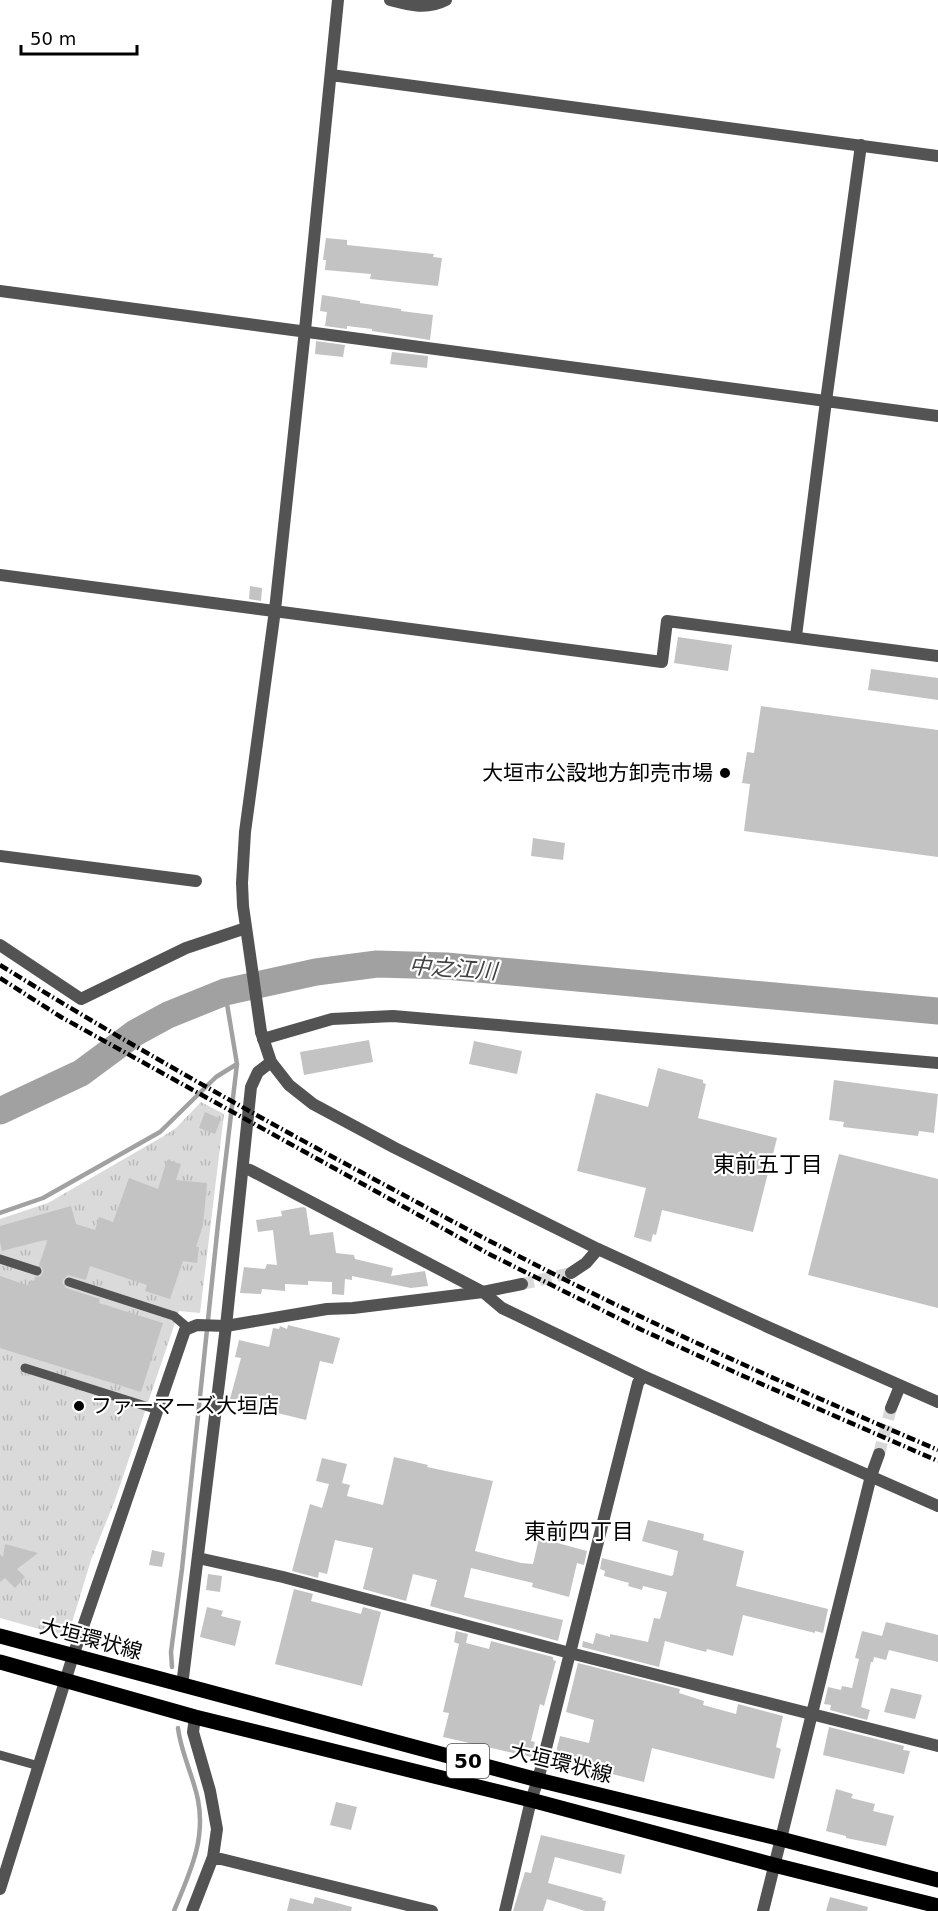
<svg xmlns="http://www.w3.org/2000/svg" width="938" height="1911" font-family="'DejaVu Sans','Noto Sans JP',sans-serif">
<style>
.park{fill:url(#park-tufts)}
.lines{fill:none;stroke-linecap:round;stroke-linejoin:round}
.stream{stroke:#a1a1a1;stroke-width:4.5}
.river{stroke:#a1a1a1;stroke-width:27}
.building{fill:#c3c3c3}
.minor-tunnel{stroke:#d9d9d9;stroke-width:12;stroke-dasharray:12 6;stroke-linecap:butt}
.service{stroke:#535353;stroke-width:9}
.minor{stroke:#535353;stroke-width:12}
.tertiary{stroke:#535353;stroke-width:12}
.primary{stroke:#000;stroke-width:15}
.rail{stroke:#000;stroke-width:4.5;stroke-dasharray:9 3 1.5 3;stroke-linecap:butt}
.poi-dot{fill:#000;stroke:#fff;stroke-width:2}
.labels{text-anchor:middle;stroke-width:4.5;stroke-linejoin:round;paint-order:stroke}
.shield{fill:#fff;stroke:#4c4c4c;stroke-width:1.5}
.shield-label{font-size:20px;font-weight:bold;fill:#000}
.poi-label{font-size:21px;fill:#000;stroke:#fff;text-anchor:end}
.street-label{font-size:21px;fill:#000;stroke:#fff}
.water-label{font-size:22px;font-style:italic;fill:#424242;stroke:#fff}
.neighbourhood-label{font-size:22px;fill:#000;stroke:#fff}
</style>
<defs>
<pattern id="park-tufts" width="24" height="20" patternUnits="userSpaceOnUse" patternTransform="scale(1.5)"><rect width="24" height="20" fill="#dadada"/><path d="M3 7l-1-3M5 7V3M7 7l1-3M15 17l-1-3M17 17v-4M19 17l1-3" fill="none" stroke="#b9b9b9"/></pattern>
</defs>
<rect width="100%" height="100%" fill="#fff"/>
<path class="park" d="M 201,1102 L 224,1114 L 200,1313 L 179,1311 L 115,1500 L 91,1560 L 70,1629 L 57,1634 L 0,1618 L 0,1219 L 48,1203 L 162,1137 L 176,1128 Z"/>
<g class="lines">
<path class="stream" d="M 0,1213 L 43,1198 L 160,1132 L 216,1077 L 237,1064
M 172,1667 L 171,1652 L 182,1569 L 218,1224 L 237,1064 L 225,992
M 174,1911 C 189,1874 206,1841 198,1800 C 193,1775 181,1753 178,1728"/>
<path class="river" d="M 0,1111 L 81,1073 L 135,1033 L 168,1015 L 225,992 L 316,972 L 377,964 L 446,966 L 938,1011"/>
</g>
<path class="building" d="M 326,238 L 347,240 L 347,245 L 434,254 L 433,257 L 442,258 L 438,286 L 370,279 L 371,274 L 325,270 L 326,260 L 323,260 Z
M 322,295 L 360,301 L 360,303 L 401,309 L 401,311 L 433,315 L 430,340 L 372,331 L 372,329 L 347,326 L 347,329 L 325,326 L 327,312 L 320,311 Z
M 316,341 L 345,345 L 343,357 L 315,354 Z
M 392,352 L 428,356 L 427,368 L 390,364 Z
M 250,586 L 262,588 L 261,601 L 249,599 Z
M 678,637 L 732,645 L 728,671 L 674,663 Z
M 871,669 L 938,678 L 938,700 L 868,690 Z
M 761,706 L 938,730 L 938,857 L 744,831 L 750,784 L 742,783 L 747,752 L 754,753 Z
M 533,838 L 565,843 L 563,860 L 531,856 Z
M 369,1040 L 373,1062 L 304,1075 L 300,1052 Z
M 474,1041 L 522,1051 L 517,1074 L 469,1064 Z
M 658,1068 L 703,1080 L 703,1083 L 706,1084 L 698,1118 L 777,1138 L 753,1232 L 662,1210 L 656,1235 L 653,1234 L 651,1242 L 634,1237 L 646,1188 L 577,1171 L 596,1093 L 648,1107 Z
M 834,1080 L 938,1094 L 934,1133 L 919,1131 L 918,1136 L 843,1127 L 844,1122 L 829,1120 Z
M 205,1112 L 221,1119 L 215,1134 L 199,1128 Z
M 839,1154 L 938,1179 L 938,1308 L 808,1275 Z
M 167,1160 L 181,1164 L 176,1180 L 207,1183 L 203,1225 L 196,1247 L 199,1247 L 197,1263 L 183,1261 L 170,1299 L 145,1291 L 147,1285 L 90,1266 L 86,1280 L 68,1275 L 62,1281 L 63,1284 L 66,1288 L 100,1299 L 99,1303 L 163,1323 L 141,1392 L 0,1348 L 0,1276 L 29,1286 L 31,1280 L 34,1281 L 35,1277 L 41,1276 L 44,1270 L 39,1265 L 48,1239 L 2,1251 L 0,1242 L 0,1226 L 71,1206 L 76,1224 L 95,1230 L 99,1217 L 113,1222 L 129,1178 L 158,1189 Z
M 303,1207 L 306,1208 L 310,1235 L 333,1232 L 336,1253 L 354,1255 L 355,1259 L 393,1268 L 391,1276 L 425,1271 L 428,1286 L 411,1288 L 352,1276 L 352,1280 L 345,1279 L 344,1295 L 332,1294 L 332,1282 L 308,1281 L 308,1285 L 285,1284 L 285,1291 L 262,1289 L 261,1294 L 240,1293 L 244,1267 L 265,1269 L 267,1264 L 277,1265 L 273,1230 L 258,1232 L 256,1220 L 282,1216 L 281,1211 Z
M 288,1325 L 340,1338 L 333,1364 L 320,1361 L 306,1420 L 257,1408 L 257,1406 L 230,1399 L 241,1358 L 235,1357 L 239,1340 L 269,1347 L 273,1328 L 279,1329 L 280,1326 L 287,1329 Z
M 394,1457 L 428,1465 L 427,1467 L 493,1481 L 475,1551 L 521,1563 L 533,1564 L 539,1538 L 587,1551 L 584,1565 L 577,1563 L 569,1597 L 532,1587 L 533,1583 L 471,1568 L 464,1597 L 563,1620 L 558,1641 L 430,1606 L 437,1580 L 413,1574 L 406,1601 L 363,1589 L 373,1548 L 335,1540 L 327,1574 L 319,1572 L 318,1578 L 292,1571 L 310,1504 L 322,1508 L 329,1484 L 316,1481 L 322,1458 L 347,1464 L 342,1483 L 350,1485 L 347,1496 L 383,1505 Z
M 648,1520 L 704,1534 L 703,1540 L 744,1551 L 736,1586 L 828,1609 L 823,1633 L 815,1631 L 815,1633 L 743,1615 L 733,1656 L 707,1649 L 706,1652 L 665,1641 L 659,1667 L 582,1647 L 583,1641 L 593,1644 L 596,1633 L 610,1637 L 610,1634 L 648,1642 L 654,1618 L 660,1619 L 667,1592 L 643,1586 L 642,1590 L 628,1586 L 629,1583 L 604,1576 L 605,1571 L 600,1569 L 602,1558 L 671,1576 L 673,1575 L 678,1551 L 642,1541 Z
M 5,1544 L 38,1553 L 17,1569 L 25,1577 L 15,1588 L 5,1578 L 0,1582 L 0,1554 L 3,1557 Z
M 152,1550 L 165,1553 L 162,1567 L 149,1565 Z
M 208,1574 L 222,1576 L 220,1592 L 206,1590 Z
M 294,1589 L 313,1594 L 311,1601 L 361,1614 L 363,1607 L 381,1612 L 362,1686 L 275,1664 Z
M 207,1607 L 223,1611 L 221,1616 L 241,1621 L 235,1646 L 200,1637 Z
M 886,1622 L 938,1635 L 938,1662 L 889,1650 L 886,1660 L 874,1657 L 873,1662 L 871,1662 L 861,1707 L 870,1710 L 867,1720 L 830,1710 L 831,1705 L 824,1704 L 828,1687 L 841,1690 L 842,1686 L 852,1688 L 859,1659 L 855,1658 L 862,1631 L 882,1636 Z
M 456,1631 L 468,1634 L 466,1643 L 489,1649 L 491,1641 L 553,1657 L 553,1660 L 556,1661 L 544,1706 L 540,1704 L 531,1741 L 535,1742 L 531,1757 L 443,1737 L 449,1713 L 443,1712 L 459,1644 L 454,1642 Z
M 578,1663 L 680,1689 L 679,1693 L 704,1701 L 703,1705 L 736,1714 L 738,1704 L 783,1716 L 776,1747 L 781,1749 L 774,1779 L 652,1748 L 644,1782 L 596,1770 L 595,1774 L 575,1769 L 576,1765 L 554,1760 L 560,1736 L 589,1743 L 594,1720 L 566,1712 Z
M 891,1688 L 922,1695 L 915,1719 L 884,1712 Z
M 829,1727 L 904,1746 L 903,1750 L 910,1751 L 904,1774 L 823,1755 Z
M 836,1789 L 853,1794 L 851,1798 L 875,1804 L 873,1811 L 894,1816 L 886,1846 L 846,1838 L 846,1836 L 826,1831 Z
M 336,1802 L 357,1807 L 351,1830 L 330,1825 Z
M 541,1835 L 625,1855 L 621,1874 L 555,1857 L 548,1883 L 603,1898 L 602,1900 L 606,1901 L 604,1911 L 585,1911 L 547,1899 L 543,1911 L 513,1911 L 525,1872 L 531,1873 Z
M 315,1897 L 352,1907 L 351,1911 L 287,1911 L 290,1898 L 313,1904 Z
M 830,1897 L 868,1907 L 867,1911 L 826,1911 Z"/>
<g class="lines">
<path class="minor-tunnel" d="M 522,1284 L 571,1273
M 879,1454 L 891,1408"/>
<path class="service" d="M 0,1259 L 37,1271
M 69,1282 L 174,1316 L 188,1328
M 25,1368 L 158,1410
M 0,1755 L 39,1766"/>
<path class="minor" d="M 390,0 C 409,5 427,10 446,0
M 331,75 L 938,156
M 0,291 L 938,416
M 0,575 L 662,662 L 667,621 L 938,656
M 796,636 L 826,401 L 861,145
M 0,856 L 196,881
M 0,945 L 81,999 L 186,948 L 246,928
M 261,1032 L 243,906 L 242,883 L 245,832 L 275,610 L 305,330 L 338,0
M 263,1039 L 332,1019 L 393,1016 L 938,1063
M 243,1168 L 250,1170 L 483,1292 L 502,1308 L 643,1376 L 938,1506
M 891,1408 L 900,1386
M 198,1558 L 283,1577 L 570,1653 L 938,1746
M 182,1686 L 226,1326 L 251,1087 L 258,1072 L 271,1062
M 213,1857 L 432,1911
M 192,1911 L 213,1857 L 217,1829 L 210,1791 L 193,1732 L 195,1717
M 505,1911 L 531,1800 L 538,1780 L 638,1383 L 643,1376
M 763,1911 L 871,1476 L 879,1454"/>
<path class="tertiary" d="M 261,1032 L 271,1062 L 289,1085 L 313,1104 L 395,1148 L 598,1249 L 770,1328 L 938,1402
M 571,1273 L 586,1263 L 598,1249
M 0,1889 L 73,1656 L 185,1330 L 197,1325 L 226,1326 L 327,1309 L 353,1308 L 483,1292 L 522,1284"/>
<path class="primary" d="M 0,1636 L 538,1780 L 781,1839 L 938,1880
M 0,1662 L 195,1717 L 531,1800 L 774,1865 L 938,1906"/>
<path class="rail" d="M 0,965 C 108,1032 219,1095 331,1156 C 417,1202 502,1249 590,1292 C 704,1348 821,1400 938,1450
M 0,978 L 61,1017 L 491,1255 L 642,1330 L 741,1375 L 938,1461"/>
</g>
<g class="poi-dot">
<circle cx="725" cy="773" r="6"/>
<circle cx="79" cy="1406" r="6"/>
</g>
<g class="labels">
<rect class="shield" x="447" y="1744" width="42" height="34" rx="4.5"/>
<g class="shield-label">
<text x="468" y="1768">50</text>
</g>
<g class="poi-label">
<text x="713" y="780">大垣市公設地方卸売市場</text>
<text x="91" y="1413" text-anchor="start">ファーマーズ大垣店</text>
</g>
<g class="street-label">
<text transform="translate(91 1639) rotate(15)" y="7">大垣環状線</text>
<text transform="translate(561 1763) rotate(14)" y="7">大垣環状線</text>
</g>
<g class="water-label">
<text transform="translate(453 968) rotate(4)" y="8">中之江川</text>
</g>
<g class="neighbourhood-label">
<text x="768" y="1172">東前五丁目</text>
<text x="579" y="1539">東前四丁目</text>
</g>
</g>
<path d="M21 45v9h116v-9" fill="none" stroke="#000000" stroke-width="3"/>
<text x="30" y="45" font-size="18" fill="#000000" stroke="#ffffff" stroke-width="4.5" paint-order="stroke">50 m</text>
</svg>
